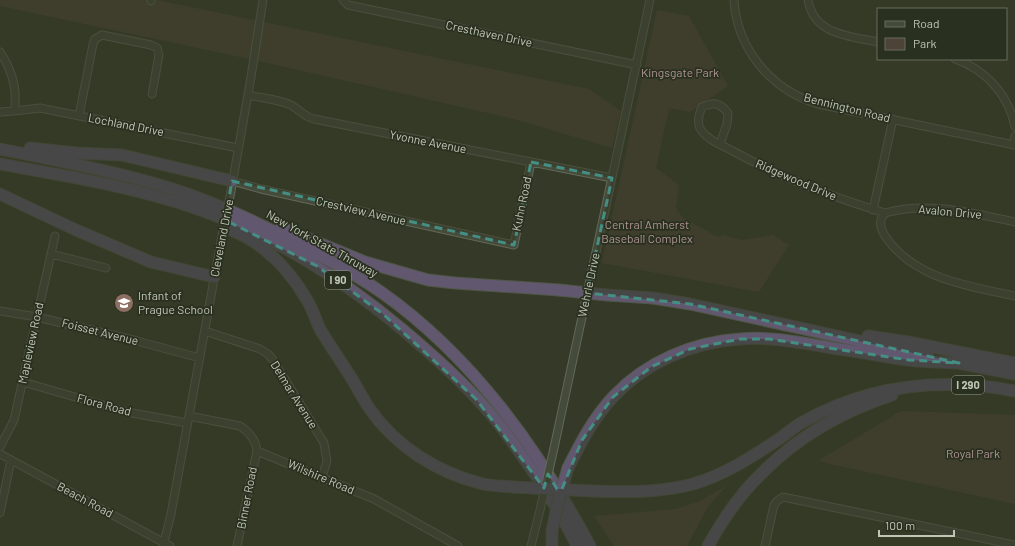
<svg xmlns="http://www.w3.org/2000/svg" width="1015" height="546" font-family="Barlow,sans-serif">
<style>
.green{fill:#4d4437}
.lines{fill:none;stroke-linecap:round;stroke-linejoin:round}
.minor-casing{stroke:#636958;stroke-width:9}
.highway-casing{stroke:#505645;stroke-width:13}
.minor{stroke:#454b3a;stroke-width:7}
.highway{stroke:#615870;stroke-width:11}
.minor-bridge-casing{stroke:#636958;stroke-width:9;stroke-linecap:butt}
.highway-bridge-casing{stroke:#505645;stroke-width:13;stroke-linecap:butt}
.minor-bridge{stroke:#454b3a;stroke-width:7}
.highway-bridge{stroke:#615870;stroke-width:11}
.marked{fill:none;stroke:#448e84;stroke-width:3;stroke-dasharray:8 5;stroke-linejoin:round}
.labels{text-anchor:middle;stroke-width:3.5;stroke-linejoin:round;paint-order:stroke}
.shield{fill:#2a301f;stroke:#939989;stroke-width:1}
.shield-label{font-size:11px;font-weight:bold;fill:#c0c6b6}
.street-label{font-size:12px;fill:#c0c6b6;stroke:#2a301f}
.park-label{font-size:12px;fill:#af9494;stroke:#2a301f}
.poi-label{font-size:12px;fill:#c0c6b6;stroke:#2a301f;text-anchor:start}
</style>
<rect width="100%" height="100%" fill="#343a27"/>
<path class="green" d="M 0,0 L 157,0 L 589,89 L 621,111 L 612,148 L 514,119 L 245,58 L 0,6 Z
M 657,10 L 689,16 L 728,86 L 690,112 L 669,108 L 656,168 L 679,185 L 676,208 L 683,218 L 718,237 L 723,235 L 742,240 L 773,235 L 789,245 L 759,292 L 602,263 Z
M 901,411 L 1015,415 L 1015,504 L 830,464 L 819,460 Z
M 726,486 L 707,508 L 687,546 L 614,546 L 594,516 L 676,509 L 700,501 Z"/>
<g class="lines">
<g class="minor-casing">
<path id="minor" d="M 343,0 L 348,5 L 637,65
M 734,0 C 737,49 771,90 818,104 L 1015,145
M 808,0 C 814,35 849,36 878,42
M 151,1 L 151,0
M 0,52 C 12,70 18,90 14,111 L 0,112
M 955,59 C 985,69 1009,95 1015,127
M 248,95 C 261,98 278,99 291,105 C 300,110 303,116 314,119 L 612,178
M 14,111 L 40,108 L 238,148
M 79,116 L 93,44 L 95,39 L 102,35 L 151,45 L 157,48 L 159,55 L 152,94
M 720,144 L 727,124 L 728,113 C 719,102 714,102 702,107 C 699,114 696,123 701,130 C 708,140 721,145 731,150 C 780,177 832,197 885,213
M 1014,145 L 1015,136
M 232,181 L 261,189 L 514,245 L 531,162
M 231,191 L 251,77 L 263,0
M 873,210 L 893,119
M 885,213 C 878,220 880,228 885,236 C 914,279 968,286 1015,296
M 885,213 C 927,201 973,213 1015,222
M 51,254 L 106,268
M 0,311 L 37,317 L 137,341 L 200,358
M 205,331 L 260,349 L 268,354 L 273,360 L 324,443 L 327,461 L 322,477
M 23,382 L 127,412 L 187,423
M 189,416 L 240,426 C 249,432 256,439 257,451 L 374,499 L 458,546
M 0,447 L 14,420 L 55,236
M 554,448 L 650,0
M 0,454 L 170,546
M 0,513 L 11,460
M 163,546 L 171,514 L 222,236
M 237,546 L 257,451
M 531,546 L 540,510
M 765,546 L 774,505 L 777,501 L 783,497 L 1015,545"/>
</g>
<g class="highway-casing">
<path id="highway" d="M 30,148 L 76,153 L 122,155 L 232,181
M 0,149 C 50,159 100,168 149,182 C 199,195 245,216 290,240 C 321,256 352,272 381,292 C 472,356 538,449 590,546
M 0,164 C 67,176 134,187 198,209 C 275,236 341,278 403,330 C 437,359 471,389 499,424 C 515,445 530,467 545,489 C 556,508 568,526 577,546
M 0,194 L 76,230 L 151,262 L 214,277
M 280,227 L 365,262 L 428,280 L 455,283 L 559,290
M 233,231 C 265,244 290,271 307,300 C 313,310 316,321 321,331 C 331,347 342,363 352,379 C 358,389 363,399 369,408 C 396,447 438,473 483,484 C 493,486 503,486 513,487
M 607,295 L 653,298 L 690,304 L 928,356
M 868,336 L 908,342 L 1015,363
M 953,362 L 1015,374
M 568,468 C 581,442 594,417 614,396 C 646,362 693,342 740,339 C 773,336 807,344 839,349 C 862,352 885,357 908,360 C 924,362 942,362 959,363
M 591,491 C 626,492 659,493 693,484 C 724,475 752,457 779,439 C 786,434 793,428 801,423 C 868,385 940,377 1015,391
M 552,546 L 552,531
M 708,546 C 722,521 739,495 760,475 C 796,438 843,411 892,395"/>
</g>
<use href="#minor" class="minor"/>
<use href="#highway" class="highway"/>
<g class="minor-bridge-casing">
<path id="minor-bridge" d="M 222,236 L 231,191
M 540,510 L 554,448"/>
</g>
<g class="highway-bridge-casing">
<path id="highway-bridge" d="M 559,290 L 607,295
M 513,487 L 591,491
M 552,531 L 558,502 L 568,468"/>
</g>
<use href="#minor-bridge" class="minor-bridge"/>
<use href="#highway-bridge" class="highway-bridge"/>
</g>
<path d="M0 0H1015V546H0ZM 531,162 L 612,178 L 587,293 L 690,304 L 959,363 L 909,360 L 769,339 L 740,339 L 690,349 L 651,367 L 613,397 L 582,440 L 562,489 L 557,489 L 548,474 L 544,488 L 476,399 L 383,314 L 317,266 L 225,220 L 232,181 L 514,245 Z" fill="#343a27" fill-opacity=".55" fill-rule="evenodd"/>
<path class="marked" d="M 531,162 L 612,178 L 587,293 L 690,304 L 959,363 L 909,360 L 769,339 L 740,339 L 690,349 L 651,367 L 613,397 L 582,440 L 562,489 L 557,489 L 548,474 L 544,488 L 476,399 L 383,314 L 317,266 L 225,220 L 232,181 L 514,245 Z"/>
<defs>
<g id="school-disc" transform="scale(1)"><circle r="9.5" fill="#8d6e63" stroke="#2a301f"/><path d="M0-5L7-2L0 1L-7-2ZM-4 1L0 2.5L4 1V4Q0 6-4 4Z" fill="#fff"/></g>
</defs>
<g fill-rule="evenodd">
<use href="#school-disc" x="124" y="303"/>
</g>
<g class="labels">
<g class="shield">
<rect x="325" y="271" width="26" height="18" rx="3"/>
<rect x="952" y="376" width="32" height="18" rx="3"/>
</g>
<g class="shield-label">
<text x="338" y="284">I 90</text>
<text x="968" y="389">I 290</text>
</g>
<g class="street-label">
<text transform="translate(489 34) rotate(12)" y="4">Cresthaven Drive</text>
<text transform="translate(847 108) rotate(14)" y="4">Bennington Road</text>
<text transform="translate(126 125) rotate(11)" y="4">Lochland Drive</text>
<text transform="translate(428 142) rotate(11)" y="4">Yvonne Avenue</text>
<text transform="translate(796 180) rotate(23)" y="4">Ridgewood Drive</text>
<text transform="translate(522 204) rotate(-78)" y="4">Kuhn Road</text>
<text transform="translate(361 211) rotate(13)" y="4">Crestview Avenue</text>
<text transform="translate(950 212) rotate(5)" y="4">Avalon Drive</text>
<text transform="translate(222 238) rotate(-79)" y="4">Cleveland Drive</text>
<text transform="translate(322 244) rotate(29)" y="4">New York State Thruway</text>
<text transform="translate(589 285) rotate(-78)" y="4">Wehrle Drive</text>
<text transform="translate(100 332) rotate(14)" y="4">Foisset Avenue</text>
<text transform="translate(31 343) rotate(-78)" y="4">Mapleview Road</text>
<text transform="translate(294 395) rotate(58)" y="4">Delmar Avenue</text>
<text transform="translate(104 405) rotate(15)" y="4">Flora Road</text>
<text transform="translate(321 477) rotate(23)" y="4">Wilshire Road</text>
<text transform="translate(247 498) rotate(-79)" y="4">Binner Road</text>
<text transform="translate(85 500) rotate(28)" y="4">Beach Road</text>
</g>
<g class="park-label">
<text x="680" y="77">Kingsgate Park</text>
<text x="647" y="229">Central Amherst<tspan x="647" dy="14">Baseball Complex</tspan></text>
<text x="973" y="458">Royal Park</text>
</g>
<g class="poi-label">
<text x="138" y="300">Infant of<tspan x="138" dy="14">Prague School</tspan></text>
</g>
</g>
<rect x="877" y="8" width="130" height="52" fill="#2a301f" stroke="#666c5b"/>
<rect x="885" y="21" width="20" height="6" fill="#454b3a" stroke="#666c5b"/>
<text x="913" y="28" font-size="12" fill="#c0c6b6">Road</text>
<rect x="885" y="38" width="20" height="12" fill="#4d4437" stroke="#666c5b"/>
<text x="913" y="48" font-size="12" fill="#c0c6b6">Park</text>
<path d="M879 530v6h75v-6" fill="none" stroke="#c0c6b6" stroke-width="2"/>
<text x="885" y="530" font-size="12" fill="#c0c6b6" stroke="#2a301f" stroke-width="3" paint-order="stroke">100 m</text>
</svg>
